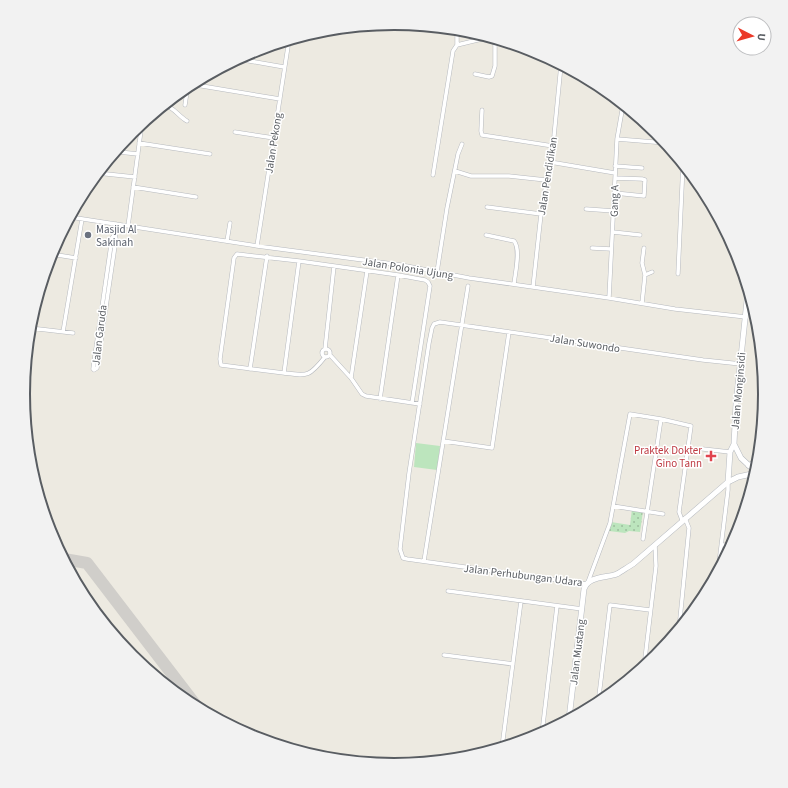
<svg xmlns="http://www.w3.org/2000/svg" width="788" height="788" font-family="'Source Sans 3',sans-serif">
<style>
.grass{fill:url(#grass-dots)}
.garden{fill:#bce5bd}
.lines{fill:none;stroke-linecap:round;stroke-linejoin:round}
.taxiway{stroke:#d0ceca;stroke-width:12}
.minor-casing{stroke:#b6b9be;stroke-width:4.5}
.secondary-casing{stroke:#b6bac0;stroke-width:6}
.minor{stroke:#fff;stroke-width:3.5}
.secondary{stroke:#fff;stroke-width:5}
.worship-dot{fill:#6b7280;stroke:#fff;stroke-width:1.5}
.health-dot{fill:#e0444e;stroke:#fff;stroke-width:1.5}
.labels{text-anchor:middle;stroke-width:3;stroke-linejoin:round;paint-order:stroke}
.street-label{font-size:11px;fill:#595d62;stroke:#fff}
.worship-label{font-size:11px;fill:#5b616d;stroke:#fff;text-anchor:start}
.health-label{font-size:11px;fill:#be3a42;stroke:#fff;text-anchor:end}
.rim{fill:none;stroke:#595d62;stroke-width:2}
</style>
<defs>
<pattern id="grass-dots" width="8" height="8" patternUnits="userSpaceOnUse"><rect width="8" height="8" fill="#bce5bd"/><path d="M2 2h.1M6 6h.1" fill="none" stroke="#9cbd9d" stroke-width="1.8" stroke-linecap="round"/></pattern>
</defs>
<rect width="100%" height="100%" fill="#edeae1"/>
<path class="grass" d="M 632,509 L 643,511 L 640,532 L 629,531 L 625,533 L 609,531 L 611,522 L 630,525 Z"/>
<path class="garden" d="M 416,443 L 440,446 L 437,470 L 414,467 Z"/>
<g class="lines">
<path class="taxiway" d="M 64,559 L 87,563 L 198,708"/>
<g class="minor-casing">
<path id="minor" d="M 457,29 L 457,45
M 277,44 L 288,46
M 457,45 L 490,37
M 238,59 L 284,67
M 475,74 L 489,77 L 492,76 L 495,66 L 495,39
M 190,84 L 280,99
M 164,105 C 174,107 178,116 187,121
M 185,105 L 188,85
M 482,110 L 481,131 L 482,135 L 553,146
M 235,132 L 274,138
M 617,139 L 666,143
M 139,143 L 210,154
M 119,152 L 138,154
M 550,162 L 615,173
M 615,166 L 642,168
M 455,171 L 471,176 L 509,176 L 546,180
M 97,173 L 135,177
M 433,175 L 453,51 L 457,45
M 615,178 L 642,179 L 645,180 L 644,196 L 615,193
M 133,187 L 196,197
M 487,207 L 541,214
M 586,209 L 614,211
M 70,217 L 257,246 L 401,265 L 469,278 L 609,298 L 675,309 L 746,317
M 128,226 L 142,123
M 613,232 L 640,235
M 115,234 L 112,238 L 93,369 L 94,370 L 97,368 L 116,239 L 115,234 L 116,224
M 486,235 L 514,241 C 521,249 515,274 514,284
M 227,241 L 230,223
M 257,246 L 289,40
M 592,248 L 611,249
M 51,254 L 76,258
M 299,261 L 284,373 L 221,365 L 220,359 L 234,258 L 237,254 L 299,261 L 398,275
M 48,270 L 52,251
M 437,272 L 447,208 L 458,154 L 462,144
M 678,274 L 683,164
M 645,275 L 652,272
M 533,287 L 541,214 L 554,136 L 561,65
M 609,298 L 617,139 L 623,105
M 642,303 L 645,275 L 642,263 L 644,248
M 30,328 L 73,333
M 63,332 L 82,219
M 325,349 L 334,266
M322 353a4 4 0 1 1 8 0a4 4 0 1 1-8 0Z
M 330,355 L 351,378 L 362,394 L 366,396 L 420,404
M 250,369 L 267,256
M 25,370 L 28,367 L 38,298
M 284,373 C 308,376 309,377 325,357
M 351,378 L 367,271
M 380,399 L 398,275 L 425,280 L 428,282 L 430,286 L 412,403
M 443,441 L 492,448 L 509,332
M 703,449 L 730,452
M 748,466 L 759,457
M 613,506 L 663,514
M 643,539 L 661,419
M 722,545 L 732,545
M 424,561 L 468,286
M 718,571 L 728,490 L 728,482
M 588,582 L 610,523 L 630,414 L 661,419 L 691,426 L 679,512 L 682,520
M 586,584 L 407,559 L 403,558 L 400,549 L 409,473 L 429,343 L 432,328 L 434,324 L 440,322 L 703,360 L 741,364
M 448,591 L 582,609
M 679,629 L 689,528 L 685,518
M 444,655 L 513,664
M 644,667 L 656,566 L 655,545
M 598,704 L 610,605 L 650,610
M 542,733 L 557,606
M 502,747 L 521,601"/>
</g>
<g class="secondary-casing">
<path id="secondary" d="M 748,291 L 736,404 L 734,444 L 741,458 L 756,472
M 728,482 L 730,452 L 734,444
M 569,719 L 584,589 C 588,576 606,578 617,574 C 622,571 628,567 633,564 L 728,482 L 738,477 L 756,473"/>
</g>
<use href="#minor" class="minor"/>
<use href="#secondary" class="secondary"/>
</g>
<circle class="worship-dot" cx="88" cy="235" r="4"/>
<path class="health-dot" d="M709 450h4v4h4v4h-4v4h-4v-4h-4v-4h4z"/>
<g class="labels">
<g class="street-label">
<text transform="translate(273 143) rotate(-81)" y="4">Jalan Pekong</text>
<text transform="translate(547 176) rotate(-81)" y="4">Jalan Pendidikan</text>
<text transform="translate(614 201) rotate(-89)" y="4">Gang A</text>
<text transform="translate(408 268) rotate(9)" y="4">Jalan Polonia Ujung</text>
<text transform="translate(99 335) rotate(-83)" y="4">Jalan Garuda</text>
<text transform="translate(585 343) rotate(9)" y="4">Jalan Suwondo</text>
<text transform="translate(738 391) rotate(-85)" y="4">Jalan Monginsidi</text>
<text transform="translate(523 575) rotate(7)" y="4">Jalan Perhubungan Udara</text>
<text transform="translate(577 652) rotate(-83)" y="4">Jalan Mustang</text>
</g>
<g class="worship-label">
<text x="96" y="233">Masjid Al<tspan x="96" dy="13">Sakinah</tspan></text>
</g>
<g class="health-label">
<text x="702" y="454">Praktek Dokter<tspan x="702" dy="13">Gino Tann</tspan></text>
</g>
</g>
<path d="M0 0H788V788H0ZM30 394a364 364 0 1 1 728 0a364 364 0 1 1-728 0Z" fill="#f2f2f2" fill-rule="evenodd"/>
<path class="rim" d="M30 394a364 364 0 1 1 728 0a364 364 0 1 1-728 0Z"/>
<g transform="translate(752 36) rotate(96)"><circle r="19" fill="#ffffff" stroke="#bdbec0"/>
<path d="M0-3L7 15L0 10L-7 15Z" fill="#eb3929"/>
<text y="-6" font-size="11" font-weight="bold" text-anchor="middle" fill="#595d62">U</text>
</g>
</svg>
